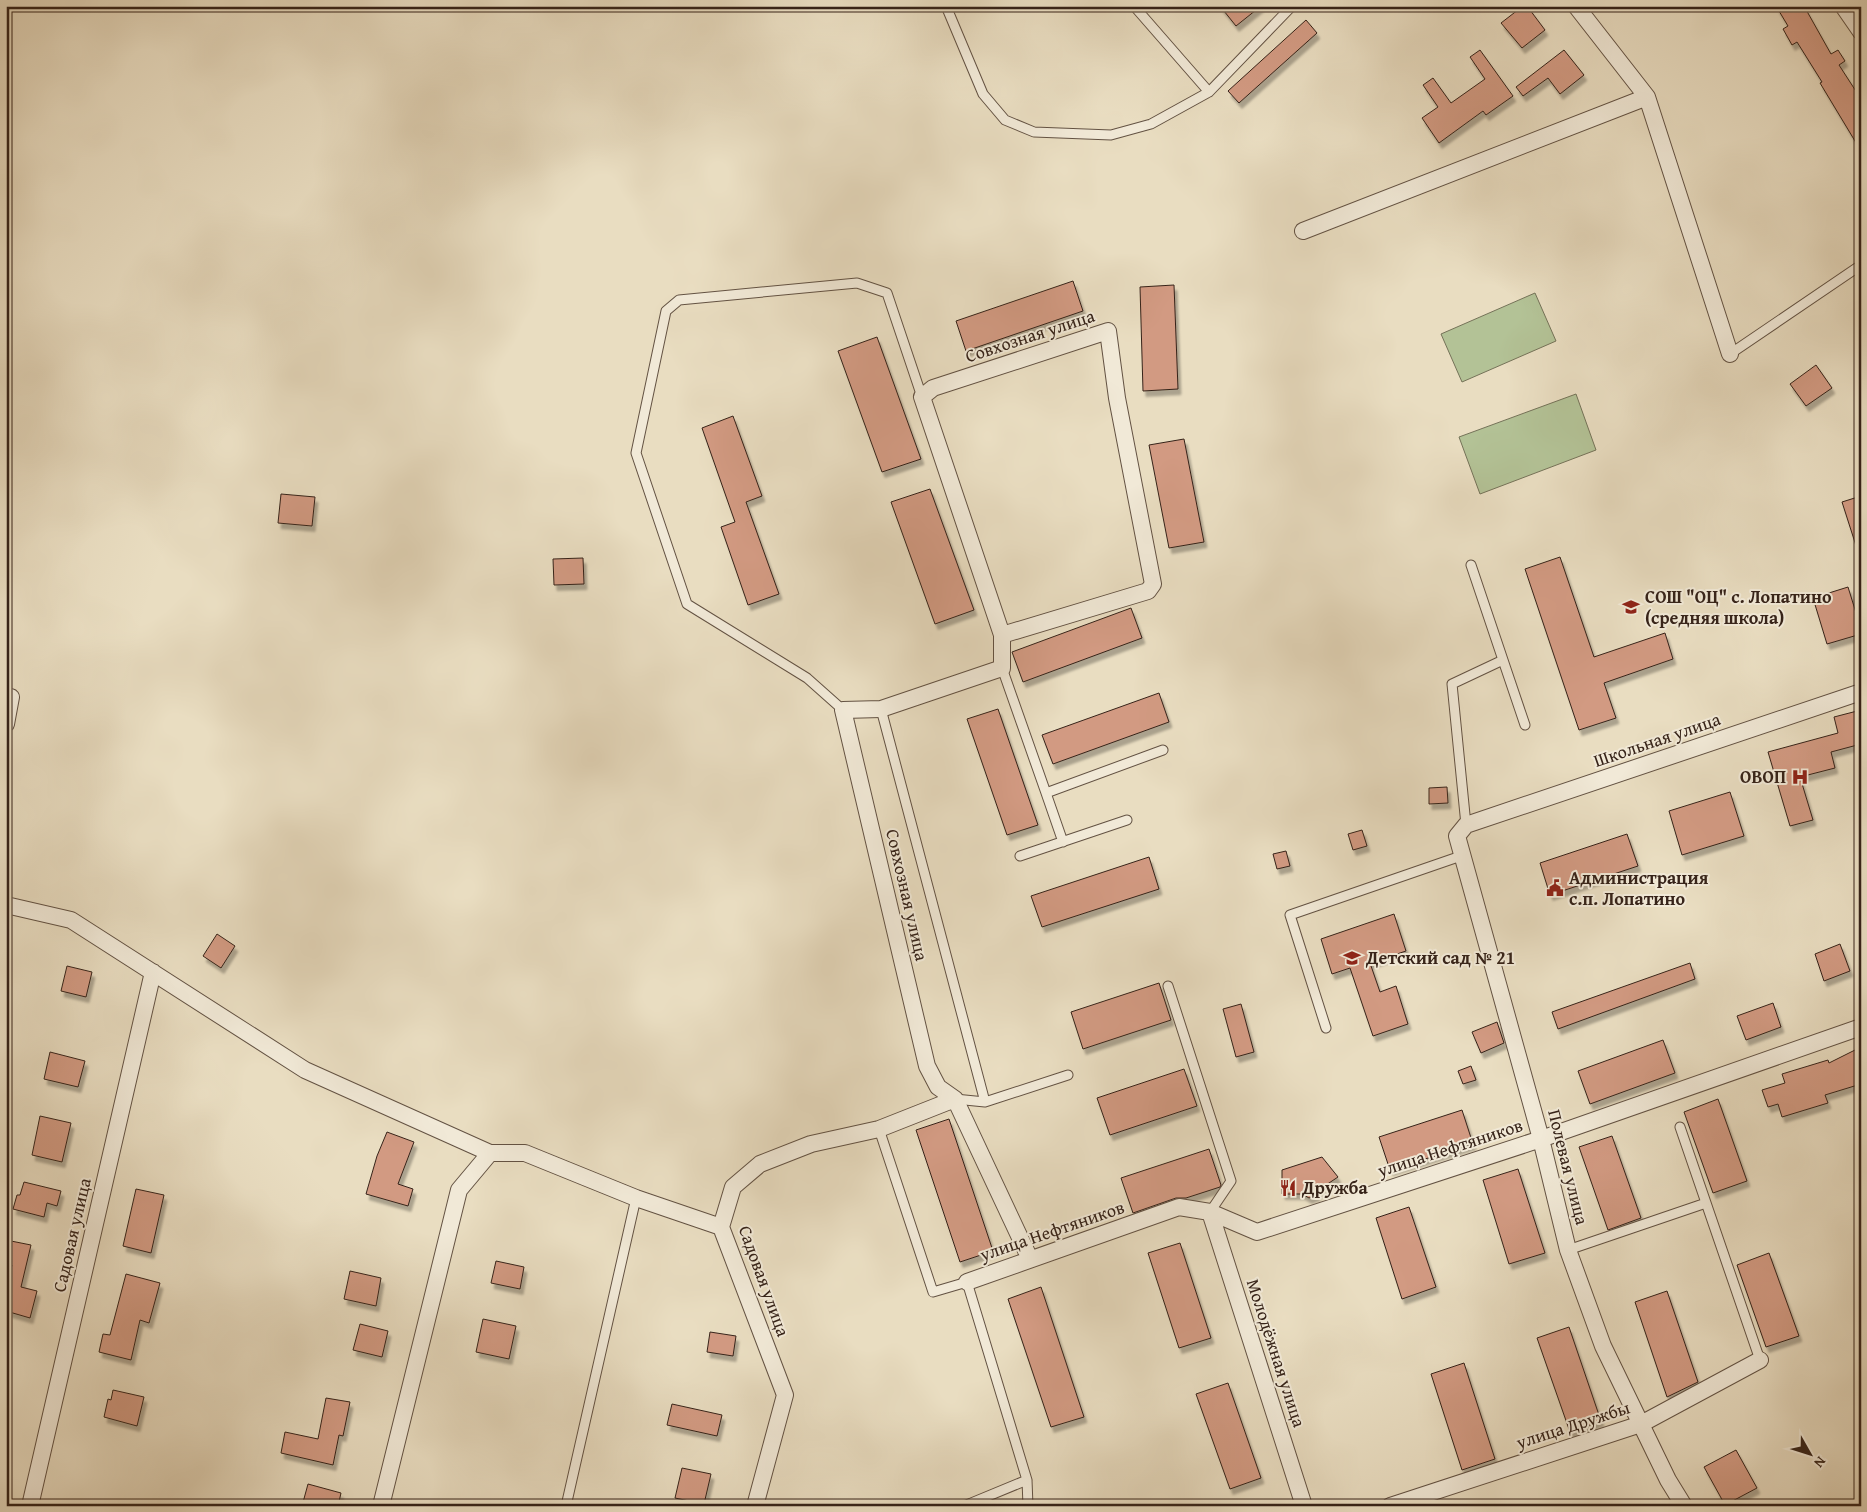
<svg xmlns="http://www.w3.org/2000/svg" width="1867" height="1512" font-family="'Gentium Book Plus',serif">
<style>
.pitch{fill:#b3c296;stroke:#747258}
.building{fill:#d29a82;stroke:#362319;filter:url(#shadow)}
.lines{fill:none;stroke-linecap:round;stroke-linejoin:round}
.lane-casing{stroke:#635243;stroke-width:11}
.street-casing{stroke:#635243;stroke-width:18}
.lane{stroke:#f1e9d7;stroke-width:9}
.street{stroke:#f1e9d7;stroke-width:16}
.labels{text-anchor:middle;stroke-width:4;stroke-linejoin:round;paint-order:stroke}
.street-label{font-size:18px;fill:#362319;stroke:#f1e9d7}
.poi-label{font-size:18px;font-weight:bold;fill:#362319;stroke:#f1e9d7;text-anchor:start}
</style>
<defs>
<filter id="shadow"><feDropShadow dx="3" dy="5.5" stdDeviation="1" flood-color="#0004"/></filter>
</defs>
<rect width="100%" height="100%" fill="#e9ddc1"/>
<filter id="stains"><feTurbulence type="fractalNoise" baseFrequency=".004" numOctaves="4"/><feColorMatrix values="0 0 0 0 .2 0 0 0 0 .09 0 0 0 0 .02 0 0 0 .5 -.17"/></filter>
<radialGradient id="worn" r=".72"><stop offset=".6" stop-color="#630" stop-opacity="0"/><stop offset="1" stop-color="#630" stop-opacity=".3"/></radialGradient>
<path class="pitch" d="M 1535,293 L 1556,341 L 1462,382 L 1441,334 Z
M 1576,394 L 1596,450 L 1480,494 L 1459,437 Z"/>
<path class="building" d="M 1220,6 L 1261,6 L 1236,26 Z
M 1523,6 L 1527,6 L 1545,30 L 1522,48 L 1501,23 Z
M 1776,6 L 1804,6 L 1831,54 L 1838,50 L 1845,61 L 1839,65 L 1861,99 L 1861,151 L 1820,83 L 1822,82 L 1797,42 L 1792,45 L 1783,29 L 1788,26 Z
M 1306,20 L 1317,33 L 1239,103 L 1228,91 Z
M 1480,50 L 1513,96 L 1486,115 L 1483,111 L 1439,143 L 1422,118 L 1438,107 L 1423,85 L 1433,78 L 1451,103 L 1485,79 L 1470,57 Z
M 1564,50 L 1584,75 L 1560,94 L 1548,78 L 1523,96 L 1516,87 Z
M 1073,281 L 1083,311 L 966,351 L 956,321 Z
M 1174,285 L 1178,389 L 1143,391 L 1140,287 Z
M 877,337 L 921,459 L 882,472 L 838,351 Z
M 1816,365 L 1832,388 L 1806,406 L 1790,384 Z
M 733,416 L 762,496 L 746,502 L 779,594 L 748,605 L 721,527 L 735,522 L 702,428 Z
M 1184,439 L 1204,542 L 1169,548 L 1149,445 Z
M 930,489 L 974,610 L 935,624 L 891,502 Z
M 281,494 L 315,497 L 312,526 L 278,523 Z
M 1861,496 L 1861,551 L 1858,552 L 1842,502 Z
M 1560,557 L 1594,657 L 1665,633 L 1673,659 L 1604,683 L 1616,718 L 1579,730 L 1525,569 Z
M 583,558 L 584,584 L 554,585 L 553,559 Z
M 1848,587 L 1861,629 L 1861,634 L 1827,644 L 1813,598 Z
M 1131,608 L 1142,638 L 1023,682 L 1012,652 Z
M 1159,693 L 1169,722 L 1053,764 L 1042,735 Z
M 998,709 L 1038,825 L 1007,835 L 967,719 Z
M 1861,710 L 1861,744 L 1831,752 L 1835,768 L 1800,777 L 1813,820 L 1790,826 L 1768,752 L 1838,733 L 1834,717 Z
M 1447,787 L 1448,803 L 1429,804 L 1429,788 Z
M 1730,792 L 1744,836 L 1682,855 L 1669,811 Z
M 1362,830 L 1367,846 L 1353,850 L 1348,834 Z
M 1627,834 L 1638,866 L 1550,895 L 1540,863 Z
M 1286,851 L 1290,866 L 1277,869 L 1273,854 Z
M 1149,857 L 1159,889 L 1042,927 L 1031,896 Z
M 1394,914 L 1406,951 L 1370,963 L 1380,992 L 1396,986 L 1408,1024 L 1373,1036 L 1350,968 L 1332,974 L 1321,939 Z
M 217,934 L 235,946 L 221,968 L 203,956 Z
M 1840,944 L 1850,971 L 1824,981 L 1815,954 Z
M 1690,963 L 1695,979 L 1558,1029 L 1552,1012 Z
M 67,966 L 92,972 L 86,997 L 61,991 Z
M 1159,983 L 1171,1020 L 1083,1049 L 1071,1012 Z
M 1773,1003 L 1781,1027 L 1746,1040 L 1737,1016 Z
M 1241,1004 L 1254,1052 L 1236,1057 L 1223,1009 Z
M 1497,1022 L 1504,1043 L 1481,1053 L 1472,1032 Z
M 1663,1040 L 1675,1073 L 1590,1104 L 1578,1071 Z
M 1861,1047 L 1861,1084 L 1825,1095 L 1828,1103 L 1782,1117 L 1778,1104 L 1768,1107 L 1762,1090 L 1785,1083 L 1782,1074 L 1828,1060 L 1829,1063 Z
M 50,1052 L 85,1061 L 78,1087 L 44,1079 Z
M 1471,1066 L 1476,1080 L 1463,1084 L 1458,1071 Z
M 1184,1069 L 1197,1106 L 1110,1135 L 1097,1098 Z
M 1718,1099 L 1747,1181 L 1713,1193 L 1684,1112 Z
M 1462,1110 L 1473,1144 L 1390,1170 L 1379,1137 Z
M 40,1116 L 71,1123 L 62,1162 L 32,1155 Z
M 949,1119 L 993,1251 L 960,1262 L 916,1130 Z
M 387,1132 L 414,1142 L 398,1184 L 413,1189 L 408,1206 L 366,1194 L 377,1156 Z
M 1612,1136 L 1641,1218 L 1608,1230 L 1579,1147 Z
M 1209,1149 L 1221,1185 L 1220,1187 L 1186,1198 L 1176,1198 L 1133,1213 L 1121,1178 Z
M 1322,1157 L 1338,1177 L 1320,1189 L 1317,1195 L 1309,1198 L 1302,1194 L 1282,1194 L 1282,1170 Z
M 1518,1169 L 1545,1253 L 1509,1264 L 1483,1180 Z
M 24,1182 L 61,1191 L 57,1206 L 47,1203 L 44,1217 L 13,1209 L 17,1195 L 20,1195 Z
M 136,1189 L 164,1195 L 151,1253 L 123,1246 Z
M 1409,1207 L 1436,1287 L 1402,1299 L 1376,1218 Z
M 6,1240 L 31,1245 L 21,1287 L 37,1291 L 30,1318 L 6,1311 L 6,1288 L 12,1265 L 6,1264 Z
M 1180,1243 L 1211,1338 L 1179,1348 L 1148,1253 Z
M 1769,1253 L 1799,1336 L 1766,1347 L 1737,1265 Z
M 496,1261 L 524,1267 L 520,1289 L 491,1283 Z
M 350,1271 L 381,1278 L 376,1306 L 344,1299 Z
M 126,1274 L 160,1283 L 149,1323 L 140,1320 L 131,1360 L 99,1352 L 103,1334 L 110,1335 Z
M 1041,1287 L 1084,1417 L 1051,1427 L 1008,1299 Z
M 1667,1291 L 1698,1382 L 1667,1397 L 1635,1302 Z
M 483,1319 L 516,1326 L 509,1359 L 476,1352 Z
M 360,1324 L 388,1331 L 382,1357 L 353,1350 Z
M 1569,1327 L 1601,1421 L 1570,1432 L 1537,1338 Z
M 710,1332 L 736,1336 L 733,1356 L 707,1352 Z
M 1464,1363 L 1495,1459 L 1462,1470 L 1431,1374 Z
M 1228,1383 L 1261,1478 L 1230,1489 L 1196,1394 Z
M 113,1390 L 144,1397 L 137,1426 L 104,1417 L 108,1399 L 111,1400 Z
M 326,1398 L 350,1402 L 343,1436 L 339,1435 L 333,1465 L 281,1453 L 285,1432 L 318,1439 Z
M 672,1404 L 722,1415 L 717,1436 L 667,1425 Z
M 1736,1450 L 1757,1488 L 1725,1505 L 1704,1467 Z
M 682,1468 L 711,1474 L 704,1504 L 675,1498 Z
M 308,1484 L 341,1493 L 338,1506 L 302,1506 Z"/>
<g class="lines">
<g class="lane-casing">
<path id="lane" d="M 946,6 L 983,94 L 1005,120 L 1034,132 L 1111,135 L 1151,124 L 1209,92 L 1292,6
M 1134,6 L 1209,92
M 1730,354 L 1861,265
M 1503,660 L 1525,725
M 1002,668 L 1046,793 L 1163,750
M 881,709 L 985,1102
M 843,710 L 807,678 L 687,604 L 636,453 L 666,311 L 679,300 L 857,283 L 887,293 L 922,397
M 1046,793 L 1063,842
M 1466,825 L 1452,684 L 1503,660 L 1471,565
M 1020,856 L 1127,820
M 1168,986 L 1231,1181 L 1210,1212
M 1326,1028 L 1290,915 L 1461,856
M 955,1099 L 985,1102 L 1068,1075
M 1680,1127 L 1760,1360
M 879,1129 L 933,1292 L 967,1282 L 1027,1480 L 964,1506
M 1568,1250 L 1706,1203
M 1027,1480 L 1028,1506
M 566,1506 L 636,1198"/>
</g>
<g class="street-casing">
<path id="street" d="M 1576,6 L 1647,97 L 1730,354
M 1843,6 L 1861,32
M 1303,231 L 1647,97
M 1002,635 L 922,397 L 933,388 L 1108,331 L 1117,398 L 1153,584 L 1148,591 L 1002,635 L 1002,668 L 881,709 L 843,710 L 927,1066 L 938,1087 L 955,1099 L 1030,1259
M 6,696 L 11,697 L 6,724
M 6,905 L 71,920 L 305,1070 L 490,1153
M 1210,1212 L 1304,1506
M 967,1282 L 1179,1207 L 1210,1212 L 1257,1232 L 1541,1139 L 1861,1027
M 30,1506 L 153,972
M 381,1506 L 459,1190 L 490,1153 L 525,1153 L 636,1198 L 721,1227
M 755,1506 L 785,1395 L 721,1227 L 733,1187 L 760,1164 L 811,1144 L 879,1129 L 955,1099
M 1390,1506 L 1641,1424 L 1760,1360
M 1684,1506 L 1668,1480 L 1603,1346 L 1568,1250 L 1541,1139 L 1457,836 L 1466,825 L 1861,692"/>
</g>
<use href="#lane" class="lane"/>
<use href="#street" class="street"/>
</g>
<defs>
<g id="school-bare" transform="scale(1.35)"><path d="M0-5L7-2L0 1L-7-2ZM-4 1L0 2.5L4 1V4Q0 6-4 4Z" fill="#8f2418" stroke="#f1e9d7" stroke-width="2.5" paint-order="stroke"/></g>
<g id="hospital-bare" transform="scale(1.35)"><path d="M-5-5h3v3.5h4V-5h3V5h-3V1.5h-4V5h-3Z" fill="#8f2418" stroke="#f1e9d7" stroke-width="2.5" paint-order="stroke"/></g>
<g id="civic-bare" transform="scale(1.35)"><path d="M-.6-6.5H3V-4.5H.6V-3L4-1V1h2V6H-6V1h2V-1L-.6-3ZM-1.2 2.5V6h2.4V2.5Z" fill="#8f2418" stroke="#f1e9d7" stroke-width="2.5" paint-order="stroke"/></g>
<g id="restaurant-bare" transform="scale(1.35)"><path d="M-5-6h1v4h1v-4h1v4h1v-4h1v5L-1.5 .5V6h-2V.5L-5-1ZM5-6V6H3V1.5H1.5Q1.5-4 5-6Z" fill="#8f2418" stroke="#f1e9d7" stroke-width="2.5" paint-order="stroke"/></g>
</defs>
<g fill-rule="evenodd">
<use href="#school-bare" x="1631" y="607"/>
<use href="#hospital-bare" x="1800" y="777"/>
<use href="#civic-bare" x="1555" y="888"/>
<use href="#school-bare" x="1352" y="958"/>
<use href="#restaurant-bare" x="1288" y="1188"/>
</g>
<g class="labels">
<g class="street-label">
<text transform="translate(1030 336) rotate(-18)" y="6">Совхозная улица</text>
<text transform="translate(1657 740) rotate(-19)" y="6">Школьная улица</text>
<text transform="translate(907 895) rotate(77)" y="6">Совхозная улица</text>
<text transform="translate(1450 1148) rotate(-18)" y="6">улица Нефтяников</text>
<text transform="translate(1568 1167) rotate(76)" y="6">Полевая улица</text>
<text transform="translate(1052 1231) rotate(-19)" y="6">улица Нефтяников</text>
<text transform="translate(72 1235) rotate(-77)" y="6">Садовая улица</text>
<text transform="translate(764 1281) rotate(70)" y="6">Садовая улица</text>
<text transform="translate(1276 1353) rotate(72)" y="6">Молодёжная улица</text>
<text transform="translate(1573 1425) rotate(-18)" y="6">улица Дружбы</text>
</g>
<g class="poi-label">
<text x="1645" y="603">СОШ "ОЦ" с. Лопатино<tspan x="1645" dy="21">(средняя школа)</tspan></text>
<text x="1786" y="783" text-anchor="end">ОВОП</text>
<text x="1569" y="884">Администрация<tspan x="1569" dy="21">с.п. Лопатино</tspan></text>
<text x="1366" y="964">Детский сад № 21</text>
<text x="1302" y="1194">Дружба</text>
</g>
</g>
<rect width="1867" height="1512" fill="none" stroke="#e9ddc1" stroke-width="25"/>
<rect x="8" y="8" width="1852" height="1497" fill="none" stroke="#362319" stroke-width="2.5"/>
<rect x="12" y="12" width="1842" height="1487" fill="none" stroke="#362319"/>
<g transform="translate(1810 1454) rotate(129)" stroke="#f1e9d7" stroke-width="4" paint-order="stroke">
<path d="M0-4L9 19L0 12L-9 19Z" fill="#362319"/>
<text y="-8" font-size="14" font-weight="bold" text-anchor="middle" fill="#362319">N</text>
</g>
<rect width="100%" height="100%" filter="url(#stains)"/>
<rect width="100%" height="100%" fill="url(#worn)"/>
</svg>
